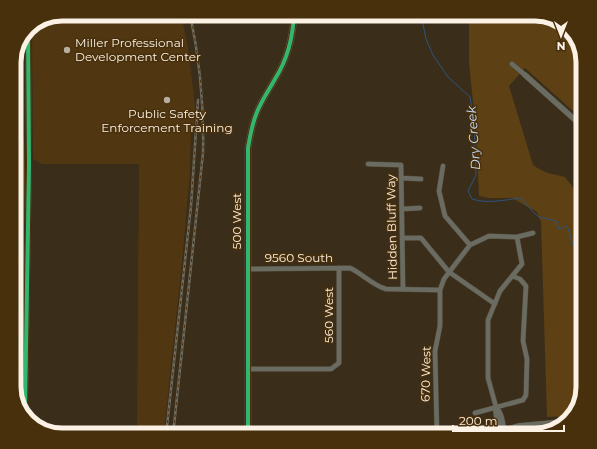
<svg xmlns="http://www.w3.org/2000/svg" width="597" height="449" font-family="Montserrat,sans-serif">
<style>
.built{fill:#503711}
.green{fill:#5d4014}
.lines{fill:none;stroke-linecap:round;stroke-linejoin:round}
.stream{stroke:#2d547f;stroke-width:1}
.minor-casing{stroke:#534839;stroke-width:5.5}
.tertiary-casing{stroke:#534839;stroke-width:6}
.secondary-casing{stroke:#534839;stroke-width:7}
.minor{stroke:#6a6c61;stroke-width:4.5}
.tertiary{stroke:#6a6c61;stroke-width:5.5}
.secondary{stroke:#6c6e60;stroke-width:6}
.rail-casing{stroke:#6f6c60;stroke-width:2.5}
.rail{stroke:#48300c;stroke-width:1;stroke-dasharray:3;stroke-linecap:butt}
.cycleway-casing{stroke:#48300c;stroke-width:6}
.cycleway{stroke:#33b770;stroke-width:4}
.poi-dot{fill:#b8ac9e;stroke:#48300c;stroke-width:1.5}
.labels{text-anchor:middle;stroke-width:3;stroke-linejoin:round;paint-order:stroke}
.poi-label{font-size:12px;fill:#fcf1e5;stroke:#48300c;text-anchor:start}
.street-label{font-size:12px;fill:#fcf1e5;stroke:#48300c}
.water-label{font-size:13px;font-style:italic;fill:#c4ddfc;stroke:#48300c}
.rim{fill:none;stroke:#fcf1e5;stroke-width:5}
</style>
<rect width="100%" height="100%" fill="#3a2d1a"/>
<path class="built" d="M 62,14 L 181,14 L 188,47 L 193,88 L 195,109 L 194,127 L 191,128 L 190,172 L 182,262 L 164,432 L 137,432 L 139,164 L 42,164 L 33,159 L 32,25 Z"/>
<path class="green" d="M 469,14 L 536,14 L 565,24 L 583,61 L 583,120 L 525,68 L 509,86 L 533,165 L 539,169 L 548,173 L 565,177 L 583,201 L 583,388 L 573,416 L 547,417 L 541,222 L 537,212 L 512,198 L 489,198 L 479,196 L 476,131 L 469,63 Z
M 22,42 L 23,136 L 24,140 L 25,171 L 22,384 L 20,401 L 16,393 L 18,122 L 20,122 L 21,117 L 21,44 Z"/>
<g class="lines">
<path class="stream" d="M 421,14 L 426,39 L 433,55 L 448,77 L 470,97 L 474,122 L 476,175 L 468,191 L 472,199 C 487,204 504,200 521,198 L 532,211 L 539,217 L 556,221 L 559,229 L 567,226 L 576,254 L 583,259
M 583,294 L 582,295 L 578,293 L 578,303 L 583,318"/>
<g class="minor-casing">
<path id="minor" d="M 512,64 L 525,75
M 368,164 L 401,165 L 403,289
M 443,166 L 439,191 L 445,216 L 470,245
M 401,178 L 421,179
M 402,209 L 420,208
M 402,238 L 421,238 L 449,272 L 495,304
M 248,269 L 350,268 C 363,274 372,285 386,289 L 440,290
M 248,369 L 331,369 L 339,363 L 339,268
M 496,407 C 494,415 499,425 504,431
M 475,413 L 523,400 L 526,395 L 527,359 L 523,341 L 526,286 L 520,279 L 512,276
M 504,431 C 503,423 502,413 496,407 L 488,378 L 488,320 L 500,291 L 522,264 L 517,237
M 437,435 L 435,351 L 440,326 L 440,290 L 444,279 L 470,245 L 489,236 L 517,237 L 533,233"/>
</g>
<g class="tertiary-casing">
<path id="tertiary" d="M 525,75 L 583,127
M 25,410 L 29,165 L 28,30
M 490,435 L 518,426 L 562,422"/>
</g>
<g class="secondary-casing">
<path id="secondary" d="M 248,435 L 248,148 C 250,136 252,124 257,112 C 262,100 269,90 275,79 C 287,60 293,37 294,14"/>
</g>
<use href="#minor" class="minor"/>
<use href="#tertiary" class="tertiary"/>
<use href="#secondary" class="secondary"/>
<g class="rail-casing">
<path id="rail" d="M 166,435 L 191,206 L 198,100
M 173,435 L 203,153 C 204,106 200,60 190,14"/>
</g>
<use href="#rail" class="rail"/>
<g class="cycleway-casing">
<path id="cycleway" d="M 25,410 L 29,165 L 28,30
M 248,435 L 248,148 C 250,136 252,124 257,112 C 262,100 269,90 275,79 C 287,60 293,37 294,14"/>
</g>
<use href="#cycleway" class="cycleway"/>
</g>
<g class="poi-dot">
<circle cx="67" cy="50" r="4"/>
<circle cx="167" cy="100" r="4"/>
</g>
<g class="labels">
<g class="poi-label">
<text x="75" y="47">Miller Professional<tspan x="75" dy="14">Development Center</tspan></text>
<text x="167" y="118" text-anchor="middle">Public Safety<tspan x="167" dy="14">Enforcement Training</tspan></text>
</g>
<g class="street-label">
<text transform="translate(237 221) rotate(-90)" y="4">500 West</text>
<text transform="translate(392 227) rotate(-91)" y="4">Hidden Bluff Way</text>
<text x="299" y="262">9560 South</text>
<text transform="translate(329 315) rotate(-90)" y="4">560 West</text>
<text transform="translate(426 374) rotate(-89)" y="4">670 West</text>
</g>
<g class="water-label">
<text transform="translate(473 138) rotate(-94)" y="5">Dry Creek</text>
</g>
</g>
<path d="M0 0H597V449H0ZM62 21H535A41 41 0 0 1 576 62V387A41 41 0 0 1 535 428H62A41 41 0 0 1 21 387V62A41 41 0 0 1 62 21Z" fill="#48300c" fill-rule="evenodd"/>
<path class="rim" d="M62 21H535A41 41 0 0 1 576 62V387A41 41 0 0 1 535 428H62A41 41 0 0 1 21 387V62A41 41 0 0 1 62 21Z"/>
<g transform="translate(561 36) rotate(180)" stroke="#48300c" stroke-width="3" paint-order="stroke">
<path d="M0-3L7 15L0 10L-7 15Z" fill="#fcf1e5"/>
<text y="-6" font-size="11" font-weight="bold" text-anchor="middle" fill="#fcf1e5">N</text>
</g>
<path d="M453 425v6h111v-6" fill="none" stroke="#fcf1e5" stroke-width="2"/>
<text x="459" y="425" font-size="12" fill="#fcf1e5" stroke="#48300c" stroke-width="3" paint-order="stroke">200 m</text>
</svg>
